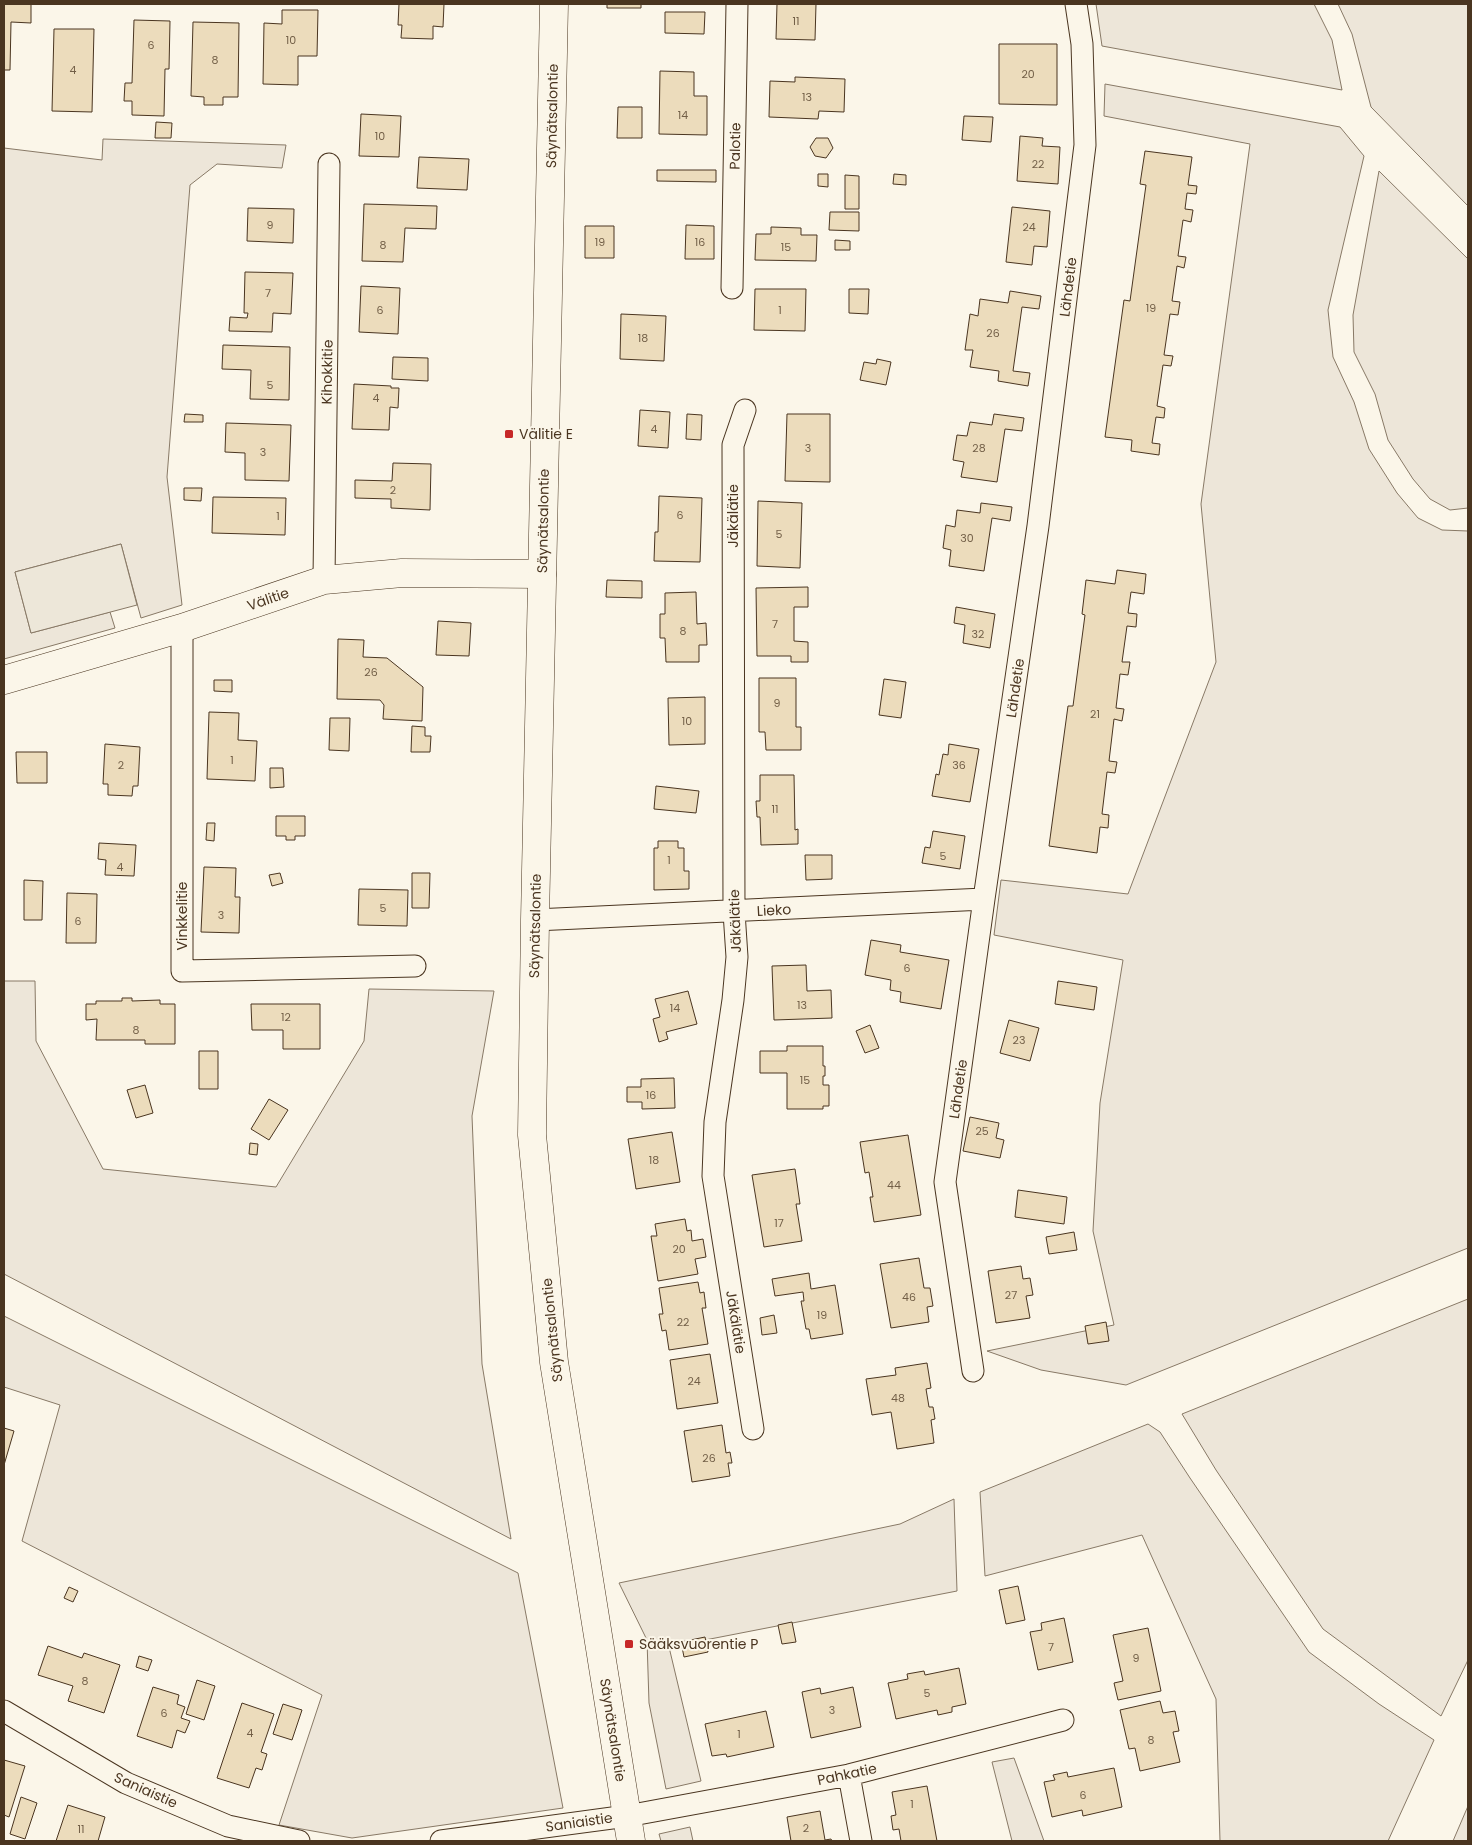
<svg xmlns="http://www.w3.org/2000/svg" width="1472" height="1845" font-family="Poppins,sans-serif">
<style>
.green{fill:#ede6d9;stroke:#887966}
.parking{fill:#ede7d9;stroke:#887966}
.building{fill:#ecdcbc;stroke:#4a3520}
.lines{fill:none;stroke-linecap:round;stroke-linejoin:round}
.minor-casing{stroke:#4a3520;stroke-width:23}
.tertiary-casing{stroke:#4a3520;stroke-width:29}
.secondary-casing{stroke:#4a3520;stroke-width:29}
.minor{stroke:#fbf6e9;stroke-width:21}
.tertiary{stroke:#fbf6e9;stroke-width:28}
.secondary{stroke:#fbf6e9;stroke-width:28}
.poi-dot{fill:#c62828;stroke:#fbf6e9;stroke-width:2}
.labels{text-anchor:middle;stroke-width:4;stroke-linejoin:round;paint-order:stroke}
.number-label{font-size:11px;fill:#725f47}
.street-label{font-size:14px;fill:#4a3520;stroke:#fbf6e9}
.poi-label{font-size:14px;fill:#4a3520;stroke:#fbf6e9;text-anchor:start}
</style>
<rect width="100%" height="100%" fill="#fbf6e9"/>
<path class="green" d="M 1096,4 L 1314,4 L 1332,40 L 1342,90 L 1102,46 Z
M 1338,4 L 1468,4 L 1468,206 L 1371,107 L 1352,34 Z
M 1105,84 L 1340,127 L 1364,156 L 1328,310 L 1333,357 L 1354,402 L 1369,449 L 1397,493 L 1418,518 L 1442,530 L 1468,531 L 1468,1248 L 1126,1385 L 1041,1370 L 987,1351 L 1114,1325 L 1093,1231 L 1100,1103 L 1123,960 L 994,935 L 1001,880 L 1128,894 L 1216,662 L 1201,504 L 1250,144 L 1104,116 Z
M 103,139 L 286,145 L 282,168 L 217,164 L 190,185 L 167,477 L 182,605 L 141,618 L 121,544 L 15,572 L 31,633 L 110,612 L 115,628 L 4,659 L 4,148 L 102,160 Z
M 1379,171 L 1468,259 L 1468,508 L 1450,510 L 1430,499 L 1413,479 L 1388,440 L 1375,394 L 1354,352 L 1353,315 Z
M 4,981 L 35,981 L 36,1041 L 103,1169 L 276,1187 L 364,1041 L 369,989 L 494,991 L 472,1116 L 482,1364 L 511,1539 L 4,1274 Z
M 1468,1299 L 1468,1660 L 1441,1716 L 1323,1629 L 1216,1470 L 1182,1414 Z
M 4,1316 L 518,1573 L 563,1808 L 352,1838 L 279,1825 L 322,1695 L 22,1541 L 60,1405 L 4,1387 Z
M 1148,1424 L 1160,1432 L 1190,1478 L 1309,1652 L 1379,1704 L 1434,1740 L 1388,1841 L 1220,1841 L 1216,1699 L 1142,1535 L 985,1576 L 980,1492 Z
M 954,1499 L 957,1591 L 669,1647 L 701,1781 L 666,1789 L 649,1703 L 647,1640 L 619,1583 L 900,1524 Z
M 1014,1758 L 1044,1841 L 1012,1841 L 992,1762 Z
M 1468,1806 L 1468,1841 L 1453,1841 Z
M 690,1827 L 693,1841 L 661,1841 L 659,1834 Z"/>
<path class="parking" d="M 121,544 L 137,605 L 31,633 L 15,572 Z"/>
<path class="building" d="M 4,4 L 31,4 L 31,23 L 11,22 L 10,70 L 4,70 Z
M 399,4 L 444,4 L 443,27 L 433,26 L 433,39 L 401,38 L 402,25 L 398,25 Z
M 607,4 L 641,4 L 641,8 L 607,8 Z
M 777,4 L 816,4 L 815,40 L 776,39 Z
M 282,10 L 318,10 L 317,56 L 298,56 L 298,85 L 263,84 L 264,23 L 282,24 Z
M 665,12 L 705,12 L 704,34 L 665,33 Z
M 134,20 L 170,21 L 169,69 L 165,69 L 164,116 L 132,115 L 132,101 L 124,101 L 125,83 L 132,83 Z
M 193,22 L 239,23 L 238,97 L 223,97 L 223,105 L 204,105 L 204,97 L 191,96 Z
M 54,29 L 94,29 L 92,112 L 52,111 Z
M 999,44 L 1057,44 L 1057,105 L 999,104 Z
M 660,71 L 694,72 L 694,96 L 707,96 L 707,135 L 659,134 Z
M 795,77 L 845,79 L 844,112 L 819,111 L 818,119 L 769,117 L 770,81 L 795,82 Z
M 618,107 L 642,107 L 642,138 L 617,138 Z
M 361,114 L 401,116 L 399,157 L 359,156 Z
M 964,116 L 993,117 L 991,142 L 962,140 Z
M 156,122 L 172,123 L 171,138 L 155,138 Z
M 1020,136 L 1043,138 L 1042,146 L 1060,147 L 1058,184 L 1017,181 Z
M 816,138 L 828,138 L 833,148 L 826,158 L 815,156 L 810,147 Z
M 1145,151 L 1192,157 L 1188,185 L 1197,186 L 1196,194 L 1187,193 L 1185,209 L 1193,210 L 1191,222 L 1183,220 L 1178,256 L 1186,257 L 1184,268 L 1177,266 L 1172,301 L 1180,302 L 1178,315 L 1170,314 L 1164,355 L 1173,356 L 1171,366 L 1163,365 L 1157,406 L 1165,408 L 1164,418 L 1156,417 L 1152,443 L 1160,444 L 1159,455 L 1131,451 L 1132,440 L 1105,437 L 1124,300 L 1130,301 L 1146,185 L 1140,184 Z
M 419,157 L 469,159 L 467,190 L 417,188 Z
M 657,170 L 716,170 L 716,182 L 657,181 Z
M 818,174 L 828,174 L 828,187 L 818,186 Z
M 894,174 L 906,175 L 906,185 L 893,184 Z
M 845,175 L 859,176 L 859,209 L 845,209 Z
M 364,204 L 437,206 L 436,229 L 405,228 L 403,262 L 362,261 Z
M 1012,207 L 1050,211 L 1047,247 L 1034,246 L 1032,265 L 1006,262 Z
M 248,208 L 294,209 L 293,243 L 247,241 Z
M 830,212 L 859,212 L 859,231 L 829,230 Z
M 686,225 L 714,226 L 714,259 L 685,259 Z
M 585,226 L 614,226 L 614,258 L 585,258 Z
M 771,227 L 801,228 L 801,235 L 817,235 L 816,261 L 755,260 L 756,234 L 771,234 Z
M 835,240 L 850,241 L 850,250 L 835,250 Z
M 245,272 L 293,273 L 291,314 L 273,313 L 272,332 L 229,331 L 230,317 L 247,318 L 248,313 L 244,313 Z
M 361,286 L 400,288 L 398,334 L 359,332 Z
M 755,289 L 806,289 L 805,331 L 754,330 Z
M 849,289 L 869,289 L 868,314 L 849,313 Z
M 1010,291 L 1041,296 L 1039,309 L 1022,307 L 1013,371 L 1030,373 L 1028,386 L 998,381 L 999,371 L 970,367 L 973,350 L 965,350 L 970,314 L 978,316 L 980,299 L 1008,303 Z
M 621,314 L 666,316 L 664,361 L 620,359 Z
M 223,345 L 290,347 L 289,400 L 250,399 L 251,370 L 222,369 Z
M 393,357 L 428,358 L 428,381 L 392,379 Z
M 877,359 L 891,362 L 886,385 L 860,380 L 864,362 L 876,364 Z
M 354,384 L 391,386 L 391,388 L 399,388 L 398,408 L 390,407 L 389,430 L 352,429 Z
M 640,410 L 670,412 L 668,448 L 638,446 Z
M 185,414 L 203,415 L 203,422 L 184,422 Z
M 687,414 L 702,415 L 701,440 L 686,439 Z
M 787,414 L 830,414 L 830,482 L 785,481 Z
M 994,414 L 1024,418 L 1022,431 L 1005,429 L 997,482 L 961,477 L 964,462 L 953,460 L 957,435 L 967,436 L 970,422 L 992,425 Z
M 226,423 L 291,425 L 289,481 L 245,480 L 245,453 L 225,452 Z
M 393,463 L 431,464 L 430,510 L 391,508 L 391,499 L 355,498 L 355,480 L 392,481 Z
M 184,488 L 202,488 L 201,501 L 184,500 Z
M 659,496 L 702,498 L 700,562 L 654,561 L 655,532 L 658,532 Z
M 213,497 L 286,498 L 285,535 L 212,533 Z
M 758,501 L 802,503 L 800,568 L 757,566 Z
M 981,503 L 1012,507 L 1010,521 L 992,518 L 984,571 L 949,566 L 951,550 L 943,548 L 946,525 L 955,527 L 957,510 L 980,513 Z
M 1117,570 L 1146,574 L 1144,594 L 1131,592 L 1128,613 L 1137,614 L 1136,627 L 1127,626 L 1122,662 L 1130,662 L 1128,675 L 1120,674 L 1116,708 L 1124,709 L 1122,721 L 1114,719 L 1109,761 L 1117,762 L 1115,773 L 1107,772 L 1102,814 L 1109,815 L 1108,828 L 1100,827 L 1097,853 L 1049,846 L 1068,706 L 1073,706 L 1085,615 L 1082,614 L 1086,580 L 1115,584 Z
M 607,580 L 642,581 L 642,598 L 606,597 Z
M 808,587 L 808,607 L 794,607 L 794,641 L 808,642 L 808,662 L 791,662 L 791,656 L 757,656 L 756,588 Z
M 696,592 L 697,624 L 706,623 L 707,645 L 699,645 L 699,662 L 666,662 L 665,638 L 660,638 L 660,614 L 665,614 L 665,593 Z
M 956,607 L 995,614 L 990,648 L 963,643 L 965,625 L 954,623 Z
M 438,621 L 471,623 L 469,656 L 436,655 Z
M 338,639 L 364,640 L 363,657 L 387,658 L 423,687 L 422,721 L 383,719 L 384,705 L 380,700 L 337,699 Z
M 759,678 L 796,678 L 796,727 L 801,727 L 801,750 L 766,750 L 765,732 L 759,732 Z
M 884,679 L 906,682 L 901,718 L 879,715 Z
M 214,680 L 232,680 L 232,692 L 214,691 Z
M 705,697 L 705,744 L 669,745 L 668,698 Z
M 209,712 L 239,713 L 238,740 L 257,741 L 255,781 L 207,779 Z
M 330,718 L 350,718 L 349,751 L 329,750 Z
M 412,726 L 425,727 L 425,736 L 431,736 L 430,752 L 411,752 Z
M 105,744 L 140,747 L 138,786 L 133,786 L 132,796 L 108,795 L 108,784 L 103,784 Z
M 949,744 L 979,749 L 970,802 L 932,796 L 936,774 L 939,775 L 943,754 L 948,755 Z
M 16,752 L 47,752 L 47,783 L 17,783 Z
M 270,768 L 283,768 L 284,787 L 270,788 Z
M 760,775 L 794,775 L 795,830 L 798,829 L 798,844 L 761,845 L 760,817 L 757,817 L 756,801 L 760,801 Z
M 656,786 L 699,791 L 696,813 L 654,809 Z
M 276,816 L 305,816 L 305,836 L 295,836 L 295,840 L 286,840 L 286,836 L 276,836 Z
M 207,823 L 215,823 L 214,841 L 206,840 Z
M 933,831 L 965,836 L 960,869 L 922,863 L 925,847 L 930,848 Z
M 658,841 L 678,841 L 678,848 L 684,848 L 684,871 L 689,871 L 689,889 L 654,890 L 654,848 L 658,848 Z
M 99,843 L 136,845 L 134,876 L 105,875 L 106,860 L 98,859 Z
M 805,855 L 832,855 L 832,879 L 806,880 Z
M 204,867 L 236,868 L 235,897 L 240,897 L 239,933 L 201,932 Z
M 280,873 L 283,883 L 272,886 L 269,875 Z
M 412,873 L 430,873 L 429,908 L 412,908 Z
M 24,880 L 43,881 L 42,920 L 24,920 Z
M 359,889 L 408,890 L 407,926 L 358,925 Z
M 67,893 L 97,894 L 96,943 L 66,943 Z
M 871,940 L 901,945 L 900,952 L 949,960 L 941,1009 L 900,1002 L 901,992 L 890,990 L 891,980 L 865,975 Z
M 806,965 L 807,991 L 831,990 L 832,1018 L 774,1020 L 772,966 Z
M 1058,981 L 1097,987 L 1094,1010 L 1055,1004 Z
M 688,991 L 697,1024 L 666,1032 L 668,1039 L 659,1042 L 653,1019 L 660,1017 L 655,999 Z
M 122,998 L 132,998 L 132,1001 L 160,1000 L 160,1004 L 175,1004 L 175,1044 L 145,1044 L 145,1040 L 96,1040 L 97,1019 L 86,1020 L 86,1004 L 96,1004 L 96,1001 L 122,1001 Z
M 251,1004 L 320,1004 L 320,1049 L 283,1049 L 283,1030 L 252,1030 Z
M 1009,1020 L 1039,1028 L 1030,1061 L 1000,1053 Z
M 870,1025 L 879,1048 L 865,1053 L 856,1031 Z
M 787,1046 L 823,1046 L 823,1066 L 825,1066 L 825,1076 L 823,1076 L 823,1085 L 829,1085 L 829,1106 L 823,1106 L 823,1109 L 787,1109 L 787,1073 L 760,1073 L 760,1051 L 787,1051 Z
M 199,1051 L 218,1051 L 218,1089 L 199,1089 Z
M 674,1078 L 675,1108 L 642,1109 L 642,1102 L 627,1102 L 627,1087 L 641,1087 L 641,1079 Z
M 145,1085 L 153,1113 L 136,1118 L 127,1090 Z
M 269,1099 L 288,1110 L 269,1140 L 251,1129 Z
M 970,1117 L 999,1123 L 996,1138 L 1004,1140 L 1000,1158 L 963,1151 Z
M 672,1132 L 680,1182 L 636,1189 L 628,1139 Z
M 908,1135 L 921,1215 L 874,1222 L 870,1197 L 873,1197 L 869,1172 L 865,1173 L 860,1142 Z
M 250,1143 L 258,1144 L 257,1155 L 249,1154 Z
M 795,1169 L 800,1204 L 796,1204 L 802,1241 L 764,1247 L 752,1175 Z
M 1018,1190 L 1067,1197 L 1064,1224 L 1015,1217 Z
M 685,1219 L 687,1231 L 691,1230 L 692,1241 L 703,1239 L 706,1257 L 695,1259 L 698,1274 L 658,1281 L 651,1236 L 657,1236 L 655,1224 Z
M 1074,1232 L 1077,1250 L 1049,1254 L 1046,1237 Z
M 919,1258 L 924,1288 L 930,1288 L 933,1306 L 927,1307 L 929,1322 L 891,1328 L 880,1264 Z
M 1021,1266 L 1023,1279 L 1030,1278 L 1033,1295 L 1026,1296 L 1030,1318 L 996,1323 L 988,1271 Z
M 809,1273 L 811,1289 L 835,1285 L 843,1334 L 811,1339 L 809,1329 L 806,1329 L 801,1301 L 804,1301 L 803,1292 L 775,1296 L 772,1279 Z
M 698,1282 L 700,1293 L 704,1292 L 706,1308 L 702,1308 L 708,1344 L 669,1350 L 666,1330 L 662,1331 L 659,1314 L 663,1314 L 659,1288 Z
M 774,1315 L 777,1333 L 762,1335 L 760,1318 Z
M 1106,1322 L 1109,1341 L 1088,1344 L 1085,1326 Z
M 710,1354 L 718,1403 L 677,1409 L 670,1360 Z
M 927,1363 L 931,1388 L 926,1389 L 929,1407 L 933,1407 L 935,1419 L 931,1420 L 934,1443 L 897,1449 L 891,1412 L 872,1415 L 866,1379 L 896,1375 L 895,1368 Z
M 722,1425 L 726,1453 L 730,1452 L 732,1463 L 728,1463 L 730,1476 L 692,1482 L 684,1431 Z
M 4,1428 L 14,1431 L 4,1465 Z
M 1018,1586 L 1025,1620 L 1006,1624 L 999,1590 Z
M 69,1587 L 78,1591 L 73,1602 L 64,1598 Z
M 1064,1618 L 1073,1662 L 1038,1670 L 1030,1632 L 1042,1630 L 1041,1623 Z
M 792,1622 L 796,1642 L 782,1644 L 778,1625 Z
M 1148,1628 L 1161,1691 L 1118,1700 L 1114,1683 L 1123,1681 L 1113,1635 Z
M 705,1637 L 708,1652 L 684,1657 L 681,1642 Z
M 48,1646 L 82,1658 L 84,1653 L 120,1665 L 104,1713 L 68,1701 L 73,1686 L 38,1675 Z
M 139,1656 L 152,1660 L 148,1671 L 136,1667 Z
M 959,1668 L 966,1704 L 952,1707 L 952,1712 L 938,1715 L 937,1710 L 896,1719 L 888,1683 L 908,1679 L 907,1674 L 924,1671 L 925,1675 Z
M 197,1680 L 215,1686 L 204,1720 L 186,1714 Z
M 153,1687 L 179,1695 L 177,1704 L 185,1707 L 181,1718 L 190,1721 L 185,1733 L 177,1730 L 172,1748 L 137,1736 Z
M 853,1687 L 861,1727 L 811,1738 L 802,1692 L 820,1688 L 821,1694 Z
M 1160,1701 L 1163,1713 L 1175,1711 L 1179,1731 L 1173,1732 L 1180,1762 L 1140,1771 L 1135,1748 L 1129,1749 L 1120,1710 Z
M 242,1703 L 274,1714 L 261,1752 L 267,1754 L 262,1770 L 256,1768 L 249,1788 L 217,1778 Z
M 283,1704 L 302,1710 L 292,1740 L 273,1734 Z
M 766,1711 L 774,1747 L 727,1757 L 726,1754 L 712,1756 L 705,1724 Z
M 4,1760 L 25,1766 L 9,1817 L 4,1815 Z
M 1114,1768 L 1122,1807 L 1083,1816 L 1082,1810 L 1052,1817 L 1044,1782 L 1055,1780 L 1053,1775 L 1067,1772 L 1068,1777 Z
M 927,1786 L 937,1841 L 901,1841 L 899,1829 L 893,1830 L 891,1816 L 896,1815 L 892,1792 Z
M 21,1797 L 37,1803 L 25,1839 L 10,1834 Z
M 68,1805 L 105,1817 L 98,1841 L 56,1841 Z
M 820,1811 L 825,1840 L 831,1839 L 832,1841 L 791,1841 L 787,1817 Z"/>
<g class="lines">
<g class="minor-casing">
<path id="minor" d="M 732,288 L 737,4
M 745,410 L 733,445 L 734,912 L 737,957 L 733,1000 L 715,1122 L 713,1176 L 753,1429
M 324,580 L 329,164
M 182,628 L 182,971 L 415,966
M 535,920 L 984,899
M 973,1371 L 945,1182 L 984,899 L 1038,526 L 1085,145 L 1082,44 L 1076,4
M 4,1711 L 126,1783 L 228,1826 L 299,1841
M 849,1775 L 861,1841
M 441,1841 L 627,1816 L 849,1775 L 1063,1720"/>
</g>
<g class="tertiary-casing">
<path id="tertiary" d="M 4,680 L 182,628 L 324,580 L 402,573 L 542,574"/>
</g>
<g class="secondary-casing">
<path id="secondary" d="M 554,4 L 535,920 L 532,1135 L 554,1362 L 631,1841"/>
</g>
<use href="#minor" class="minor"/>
<use href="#tertiary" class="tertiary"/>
<use href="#secondary" class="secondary"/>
</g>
<g class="poi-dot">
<rect x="504" y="429" width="10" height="10" rx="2.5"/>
<rect x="624" y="1639" width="10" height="10" rx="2.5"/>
</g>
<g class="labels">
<g class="number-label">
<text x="796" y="25">11</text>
<text x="291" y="44">10</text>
<text x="151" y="49">6</text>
<text x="215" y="64">8</text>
<text x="73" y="74">4</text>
<text x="1028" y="78">20</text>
<text x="807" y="101">13</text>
<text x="683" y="119">14</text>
<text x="380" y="140">10</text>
<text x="1038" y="168">22</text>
<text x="270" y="229">9</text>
<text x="1029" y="231">24</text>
<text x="600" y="246">19</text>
<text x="700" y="246">16</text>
<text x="383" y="249">8</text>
<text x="786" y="251">15</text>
<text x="268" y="297">7</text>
<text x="1151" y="312">19</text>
<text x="380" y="314">6</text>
<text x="780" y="314">1</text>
<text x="993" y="337">26</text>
<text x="643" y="342">18</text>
<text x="270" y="389">5</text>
<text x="376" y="402">4</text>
<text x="654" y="433">4</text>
<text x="808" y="452">3</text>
<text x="979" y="452">28</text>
<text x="263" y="456">3</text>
<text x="393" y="494">2</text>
<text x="680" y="519">6</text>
<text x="278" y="520">1</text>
<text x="779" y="538">5</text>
<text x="967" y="542">30</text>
<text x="775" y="628">7</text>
<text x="683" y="635">8</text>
<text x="978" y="638">32</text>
<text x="371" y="676">26</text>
<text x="777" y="707">9</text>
<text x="1095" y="718">21</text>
<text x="687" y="725">10</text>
<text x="232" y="764">1</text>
<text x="121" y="769">2</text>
<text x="959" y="769">36</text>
<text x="775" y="813">11</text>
<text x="943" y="860">5</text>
<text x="669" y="864">1</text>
<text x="120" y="871">4</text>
<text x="383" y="912">5</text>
<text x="221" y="919">3</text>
<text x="78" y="925">6</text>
<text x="907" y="972">6</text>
<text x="802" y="1009">13</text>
<text x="675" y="1012">14</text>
<text x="286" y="1021">12</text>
<text x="136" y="1034">8</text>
<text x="1019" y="1044">23</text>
<text x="805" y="1084">15</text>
<text x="651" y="1099">16</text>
<text x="982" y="1135">25</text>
<text x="654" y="1164">18</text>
<text x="894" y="1189">44</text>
<text x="779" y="1227">17</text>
<text x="679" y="1253">20</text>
<text x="1011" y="1299">27</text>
<text x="909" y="1301">46</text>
<text x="822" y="1319">19</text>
<text x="683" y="1326">22</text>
<text x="694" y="1385">24</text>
<text x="898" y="1402">48</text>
<text x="709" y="1462">26</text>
<text x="1051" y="1651">7</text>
<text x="1136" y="1662">9</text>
<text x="85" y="1685">8</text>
<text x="927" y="1697">5</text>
<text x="832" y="1714">3</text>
<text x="164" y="1717">6</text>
<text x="250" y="1737">4</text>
<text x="739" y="1738">1</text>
<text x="1151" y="1744">8</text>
<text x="1083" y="1799">6</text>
<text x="912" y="1808">1</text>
<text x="806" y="1832">2</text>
<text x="81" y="1833">11</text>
</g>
<g class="street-label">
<text transform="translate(552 116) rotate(-89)" y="5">Säynätsalontie</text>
<text transform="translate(735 146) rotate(-89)" y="5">Palotie</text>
<text transform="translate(1068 287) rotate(-83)" y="5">Lähdetie</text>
<text transform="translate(327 372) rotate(-89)" y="5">Kihokkitie</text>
<text transform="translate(733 516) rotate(-90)" y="5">Jäkälätie</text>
<text transform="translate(543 521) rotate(-89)" y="5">Säynätsalontie</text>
<text transform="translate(268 599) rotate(-19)" y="5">Välitie</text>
<text transform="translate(1015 688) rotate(-82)" y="5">Lähdetie</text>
<text transform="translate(774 910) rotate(-3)" y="5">Lieko</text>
<text transform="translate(182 916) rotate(-90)" y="5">Vinkkelitie</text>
<text transform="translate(735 921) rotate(-92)" y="5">Jäkälätie</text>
<text transform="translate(535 926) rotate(-89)" y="5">Säynätsalontie</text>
<text transform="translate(958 1089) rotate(-82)" y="5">Lähdetie</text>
<text transform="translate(736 1322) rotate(81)" y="5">Jäkälätie</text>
<text transform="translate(552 1330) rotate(-96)" y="5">Säynätsalontie</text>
<text transform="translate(613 1730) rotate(81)" y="5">Säynätsalontie</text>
<text transform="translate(847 1774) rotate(-12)" y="5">Pahkatie</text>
<text transform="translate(146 1790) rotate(24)" y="5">Saniaistie</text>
<text transform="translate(579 1822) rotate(-8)" y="5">Saniaistie</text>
</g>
<g class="poi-label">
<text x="519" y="439">Välitie E</text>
<text x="639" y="1649">Sääksvuorentie P</text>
</g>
</g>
<rect width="1472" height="1845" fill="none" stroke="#4a3520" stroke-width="10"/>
</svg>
